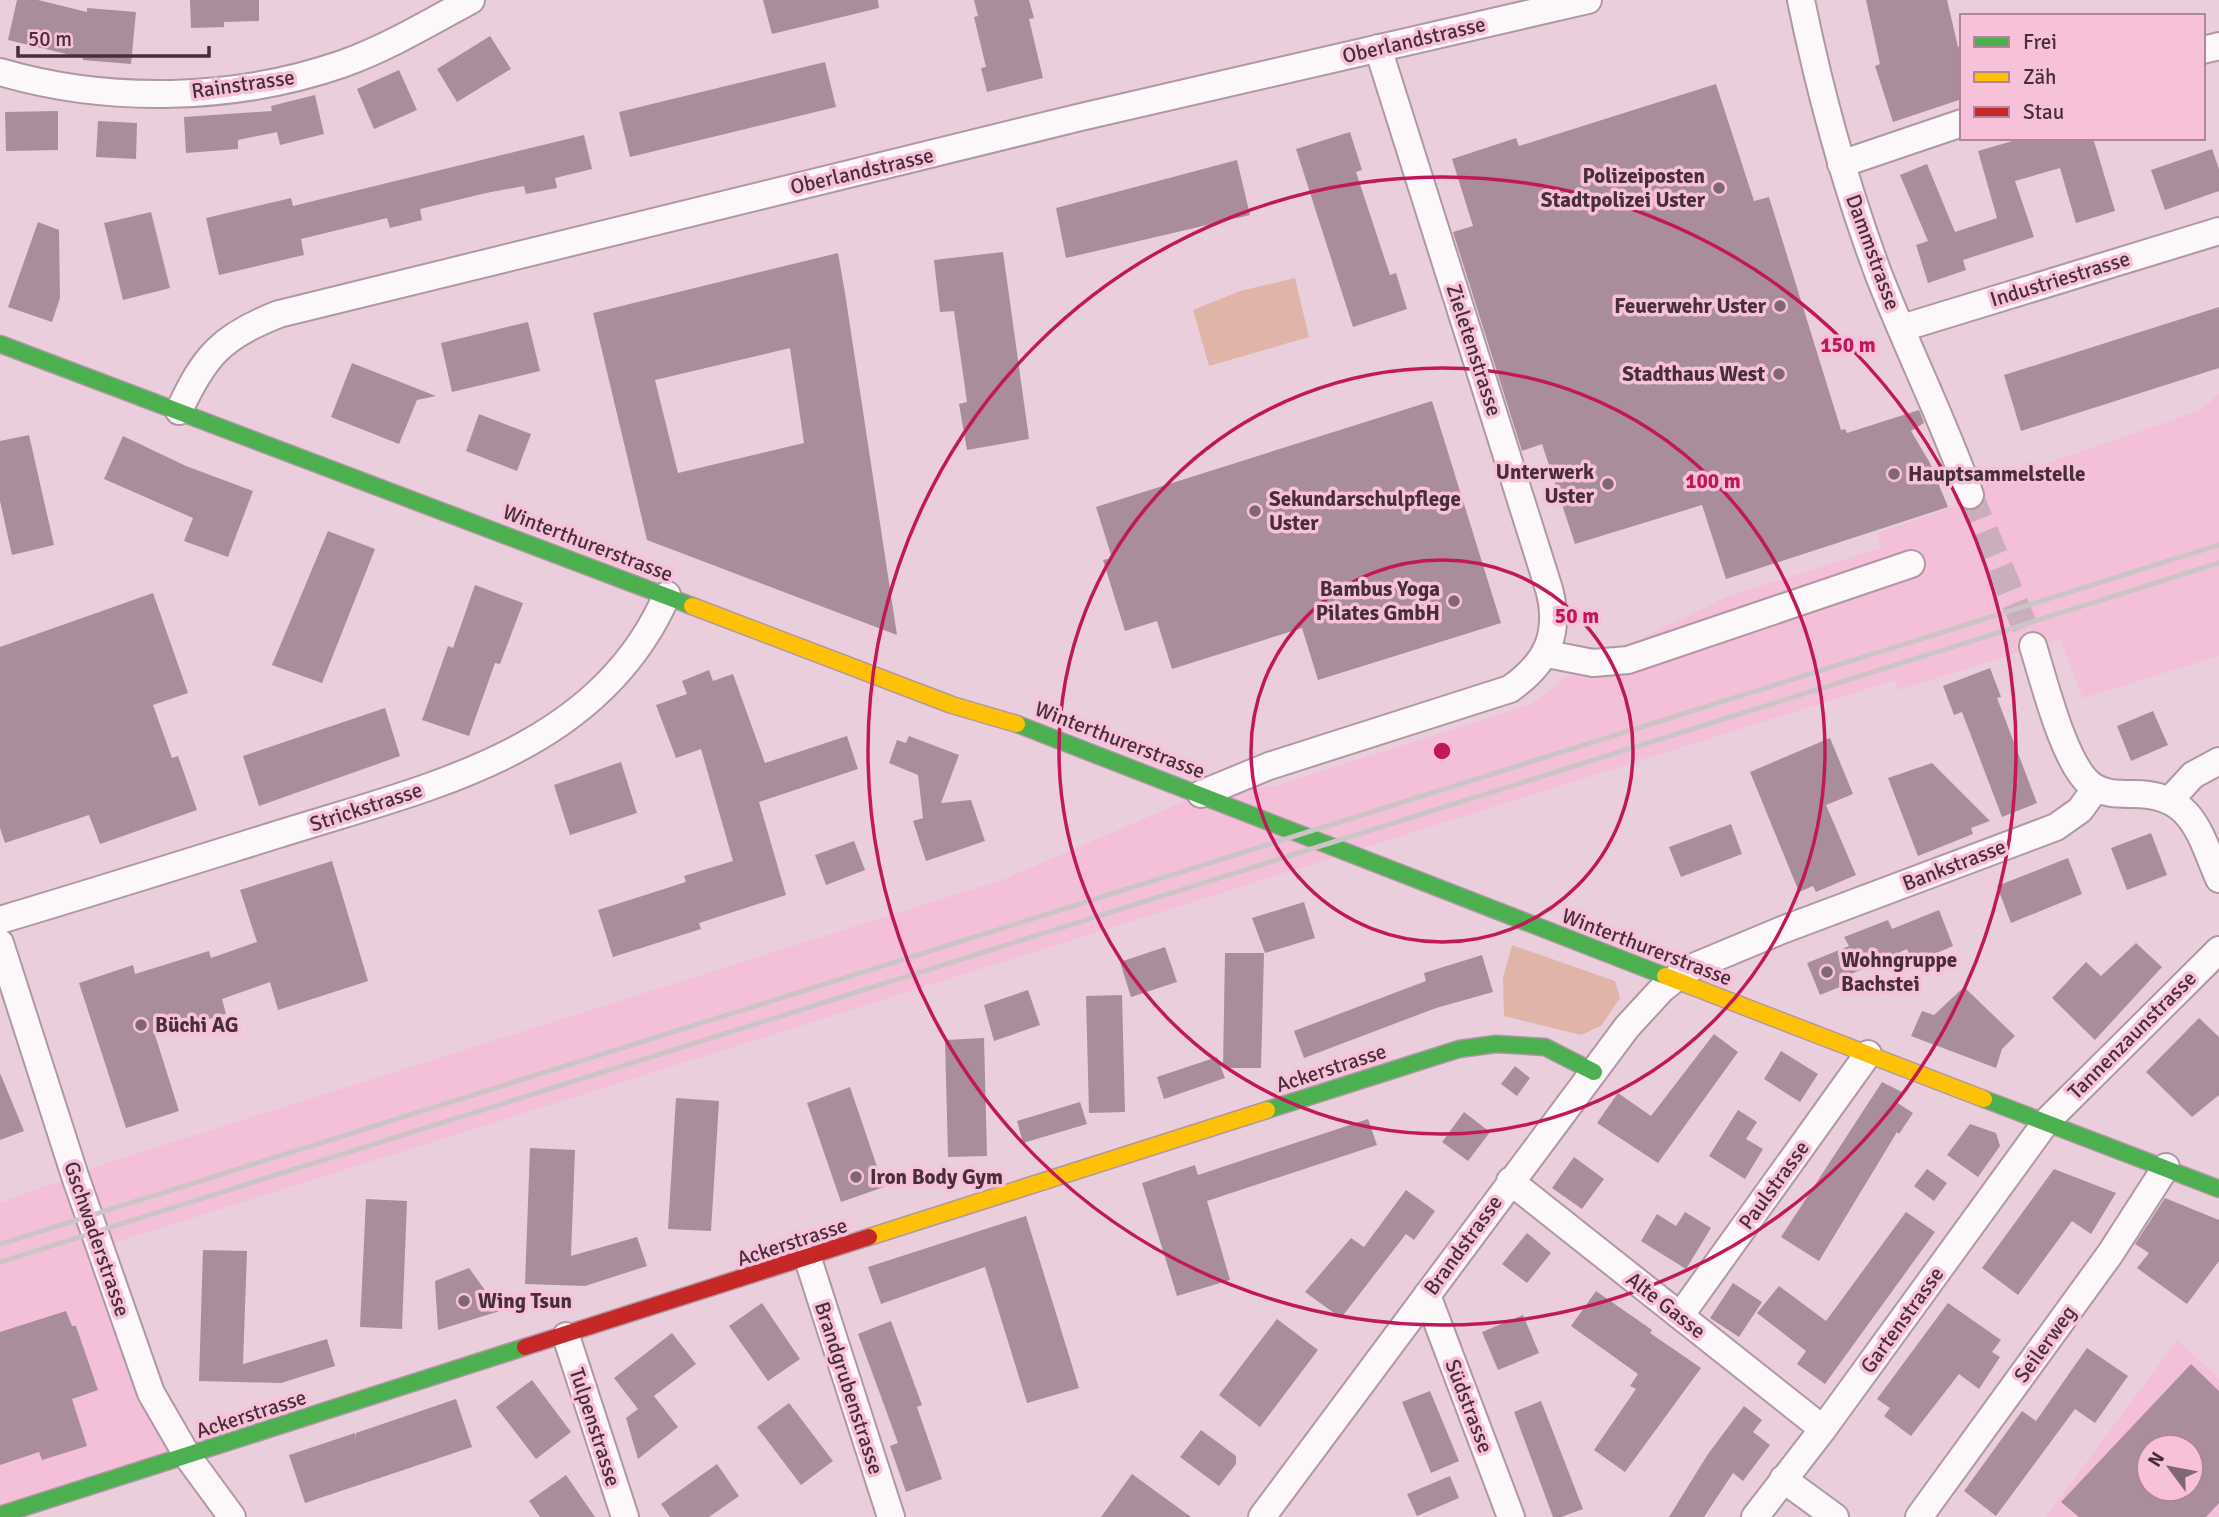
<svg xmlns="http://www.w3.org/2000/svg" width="2219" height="1517" font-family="Signika,sans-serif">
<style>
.built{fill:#f4bfd8;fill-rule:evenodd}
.green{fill:#e1b4aa}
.building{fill:#aa8d9b;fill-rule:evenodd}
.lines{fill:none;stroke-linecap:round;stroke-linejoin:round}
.street-tunnel{stroke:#caaebb;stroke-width:26;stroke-dasharray:26 13;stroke-linecap:butt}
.street-casing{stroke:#af98a3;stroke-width:30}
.fast-casing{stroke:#af98a3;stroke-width:19}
.slow-casing{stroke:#af98a3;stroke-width:19}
.jam-casing{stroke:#af98a3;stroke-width:19}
.street{stroke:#fcf8fa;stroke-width:26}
.fast{stroke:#4caf50;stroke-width:16}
.slow{stroke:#ffc107;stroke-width:16}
.jam{stroke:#c62828;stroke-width:16}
.rail{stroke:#ccc5c8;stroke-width:5}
.ring{fill:none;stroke:#c2185b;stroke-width:3.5}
.poi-dot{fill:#816673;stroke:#f7c1da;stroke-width:2.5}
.labels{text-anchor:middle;stroke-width:7;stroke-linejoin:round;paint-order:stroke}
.street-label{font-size:21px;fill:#482e3b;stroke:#f7c1da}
.poi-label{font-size:21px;font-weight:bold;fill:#482e3b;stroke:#f7c1da;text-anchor:start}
.centre{fill:#c2185b;stroke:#f7c1da;stroke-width:3.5}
.ring-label{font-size:21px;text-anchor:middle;font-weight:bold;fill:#c2185b;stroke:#f7c1da;stroke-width:7;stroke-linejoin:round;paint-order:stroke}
</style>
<rect width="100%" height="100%" fill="#eacedb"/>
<path class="built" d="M 2219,394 L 2219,656 L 2083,698 L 2060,639 L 1899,690 L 1895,680 L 100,1247 L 188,1457 L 0,1515 L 0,1203 L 110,1162 L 1005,879 L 1201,794 L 1275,786 L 1532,704 L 1574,671 L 1729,596 L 1881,548 L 1877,533 L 1956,506 L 1957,495 L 2201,410 Z
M 2177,1340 L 2219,1378 L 2219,1517 L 2046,1517 ZM 2149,1447 L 2191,1447 L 2191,1489 L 2149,1489 Z"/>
<path class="green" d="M 1295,278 L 1309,337 L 1209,366 L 1193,310 L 1240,291 Z
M 1512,945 L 1615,981 L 1620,998 L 1601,1026 L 1581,1035 L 1504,1016 L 1503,978 Z"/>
<path class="building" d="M 17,0 L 38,0 L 87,12 L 87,8 L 136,12 L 131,64 L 83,60 L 83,58 L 8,40 Z
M 190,0 L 259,0 L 259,21 L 224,22 L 224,27 L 191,28 Z
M 763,0 L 878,0 L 879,8 L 772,34 Z
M 974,0 L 1029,0 L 1034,18 L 1029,19 L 1043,78 L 987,92 L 981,68 L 986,67 L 974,17 L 978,16 Z
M 1866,0 L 1947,0 L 1958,47 L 1962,46 L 1962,99 L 1893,122 L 1875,66 L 1880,64 Z
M 490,36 L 511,69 L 457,102 L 437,69 Z
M 825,62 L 836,107 L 630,157 L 619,112 Z
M 399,70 L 417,110 L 374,129 L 357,89 Z
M 1716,84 L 1754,201 L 1769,197 L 1841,430 L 1845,429 L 1847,433 L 1919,410 L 1924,423 L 1911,431 L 1930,463 L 1948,507 L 1726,579 L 1702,505 L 1575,544 L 1542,444 L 1522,451 L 1453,232 L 1473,226 L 1452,159 L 1516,138 L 1519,146 Z
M 315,95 L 324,134 L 280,145 L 277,132 L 238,140 L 238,149 L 186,153 L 184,117 L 272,111 L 271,106 Z
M 58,111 L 58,150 L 6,151 L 5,112 Z
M 98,121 L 137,123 L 136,159 L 96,157 Z
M 1350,132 L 1362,170 L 1356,172 L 1390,275 L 1396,273 L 1407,309 L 1353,327 L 1296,149 Z
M 584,135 L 592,169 L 555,178 L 557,188 L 526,194 L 524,186 L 486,193 L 420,209 L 422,220 L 390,228 L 387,218 L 301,239 L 304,255 L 219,275 L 206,218 L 291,198 L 293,206 Z
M 2023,138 L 2093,138 L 2115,211 L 2076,223 L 2060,168 L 2015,181 L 2034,237 L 1963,260 L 1966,270 L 1928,283 L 1916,245 L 1928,241 L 1900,175 L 1927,164 L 1955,232 L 1997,218 L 1978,151 Z
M 2212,149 L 2219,169 L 2219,191 L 2165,210 L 2151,170 Z
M 1237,160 L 1250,215 L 1066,258 L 1056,208 Z
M 151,212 L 170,288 L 123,300 L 104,223 Z
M 38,222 L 59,230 L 60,298 L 52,322 L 8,307 Z
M 1003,252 L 1029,439 L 967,450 L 959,404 L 967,402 L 954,311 L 940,312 L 934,260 Z
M 838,253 L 845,293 L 897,635 L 647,540 L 593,313 ZM 790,348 L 804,443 L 678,473 L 655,380 Z
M 2219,307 L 2219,368 L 2021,431 L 2004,375 Z
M 528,322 L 540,371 L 452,392 L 441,343 Z
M 352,363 L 436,396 L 417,400 L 399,444 L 331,417 Z
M 1432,401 L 1501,623 L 1318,680 L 1302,628 L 1172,669 L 1157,621 L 1125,631 L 1103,560 L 1112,558 L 1096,507 Z
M 479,414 L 531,434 L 517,471 L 466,451 Z
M 29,435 L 54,545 L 12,555 L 0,501 L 0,441 Z
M 123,436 L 186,466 L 253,491 L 228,557 L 184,541 L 193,518 L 104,479 Z
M 328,531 L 375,549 L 322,683 L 272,665 Z
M 475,585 L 523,603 L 500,664 L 495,663 L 469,736 L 422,720 L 448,646 L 453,648 Z
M 153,593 L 188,693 L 153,705 L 172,758 L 178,756 L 197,810 L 100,844 L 89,815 L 5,843 L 0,828 L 0,647 Z
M 1990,668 L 2001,697 L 1997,698 L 2037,803 L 2002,817 L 1962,712 L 1954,715 L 1943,686 Z
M 709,670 L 713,681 L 733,674 L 765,763 L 847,736 L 858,769 L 759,802 L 786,895 L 699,923 L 701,929 L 613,957 L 598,910 L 686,882 L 684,876 L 733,861 L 701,749 L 676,758 L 656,705 L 687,694 L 682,681 Z
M 385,708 L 400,756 L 259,806 L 243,756 Z
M 2153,711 L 2168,745 L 2131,761 L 2117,726 Z
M 909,736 L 959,755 L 941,803 L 971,800 L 985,841 L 926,861 L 913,821 L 923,818 L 918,775 L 889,763 L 897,740 L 906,743 Z
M 1830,738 L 1853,794 L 1826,805 L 1856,875 L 1816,892 L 1813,886 L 1799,892 L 1750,772 Z
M 621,762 L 637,813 L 570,835 L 554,785 Z
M 1932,763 L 1990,821 L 1971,828 L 1973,834 L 1918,856 L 1888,778 Z
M 1731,824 L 1742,854 L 1681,877 L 1669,847 Z
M 2151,833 L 2167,875 L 2127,890 L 2111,848 Z
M 854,841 L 865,870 L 826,885 L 815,855 Z
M 2068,858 L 2082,894 L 2011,923 L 1997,886 Z
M 332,861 L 368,981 L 278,1010 L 270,982 L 222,999 L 226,1014 L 155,1035 L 179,1111 L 126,1128 L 79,983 L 133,965 L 135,974 L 209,951 L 211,958 L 257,942 L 240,890 Z
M 1304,902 L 1315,938 L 1265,953 L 1252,918 Z
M 1939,910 L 1953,946 L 1913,963 L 1907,949 L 1849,975 L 1852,982 L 1820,995 L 1807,963 L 1849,946 L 1844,937 L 1888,920 L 1892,929 Z
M 2136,943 L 2162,967 L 2095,1040 L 2052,998 L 2086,962 L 2101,976 Z
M 1165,947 L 1177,982 L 1131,997 L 1120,962 Z
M 1225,953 L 1264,953 L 1261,1068 L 1223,1068 Z
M 1482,955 L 1493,992 L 1436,1008 L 1304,1058 L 1294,1031 L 1426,981 L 1424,973 Z
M 1964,987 L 2015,1036 L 2002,1049 L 1996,1068 L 1911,1036 L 1922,1011 L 1934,1015 Z
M 1028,990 L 1040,1025 L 994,1041 L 984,1005 Z
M 1122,995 L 1125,1112 L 1089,1113 L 1086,996 Z
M 2199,1018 L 2219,1037 L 2219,1095 L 2192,1117 L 2146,1072 Z
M 1714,1034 L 1738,1052 L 1658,1163 L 1597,1123 L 1618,1093 L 1651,1116 Z
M 984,1038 L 987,1156 L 948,1157 L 945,1040 Z
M 1781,1051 L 1818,1074 L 1800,1102 L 1764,1079 Z
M 1217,1057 L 1225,1078 L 1164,1099 L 1157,1077 Z
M 1515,1066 L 1530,1078 L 1517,1096 L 1501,1084 Z
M 0,1073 L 24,1131 L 0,1140 Z
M 1882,1082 L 1902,1092 L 1896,1102 L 1913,1113 L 1899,1134 L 1897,1132 L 1819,1261 L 1781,1237 Z
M 850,1087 L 884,1187 L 841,1202 L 807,1103 Z
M 676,1098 L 719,1101 L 711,1231 L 668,1229 Z
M 1080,1102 L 1087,1124 L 1023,1143 L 1017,1121 Z
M 1738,1110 L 1757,1122 L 1746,1139 L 1763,1149 L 1745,1179 L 1709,1156 Z
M 1464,1112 L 1490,1132 L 1468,1161 L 1442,1142 Z
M 1368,1119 L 1377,1145 L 1207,1201 L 1230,1280 L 1177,1296 L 1142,1183 L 1195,1165 L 1198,1175 Z
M 1970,1124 L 1996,1133 L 2000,1146 L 1978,1177 L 1947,1155 Z
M 530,1148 L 575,1150 L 571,1256 L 637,1237 L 647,1266 L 585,1286 L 525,1284 Z
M 1574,1157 L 1604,1179 L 1582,1209 L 1552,1188 Z
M 1927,1169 L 1947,1183 L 1934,1201 L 1914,1186 Z
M 2054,1169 L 2116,1193 L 2091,1234 L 2072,1221 L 2018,1295 L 1982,1268 Z
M 1406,1190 L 1435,1211 L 1414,1240 L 1406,1234 L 1341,1318 L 1305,1292 L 1351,1238 L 1364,1247 Z
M 2165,1198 L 2219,1220 L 2219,1261 L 2187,1304 L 2137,1268 L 2149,1253 L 2135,1244 Z
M 366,1199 L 407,1201 L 402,1329 L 360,1327 Z
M 1685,1212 L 1711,1228 L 1686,1269 L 1641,1241 L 1657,1214 L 1676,1226 Z
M 1906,1212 L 1935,1232 L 1825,1384 L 1797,1364 L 1806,1351 L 1757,1313 L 1779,1286 L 1826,1321 Z
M 1026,1216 L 1079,1388 L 1027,1403 L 985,1267 L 881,1304 L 868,1267 Z
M 1527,1233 L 1551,1253 L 1527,1283 L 1502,1264 Z
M 203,1250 L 247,1251 L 243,1364 L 327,1339 L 335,1366 L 281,1383 L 199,1381 Z
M 469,1268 L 500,1311 L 438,1330 L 435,1281 Z
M 1733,1283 L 1762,1302 L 1739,1337 L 1710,1318 Z
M 1596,1291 L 1652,1330 L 1650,1333 L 1701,1368 L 1625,1472 L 1594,1450 L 1636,1389 L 1630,1386 L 1638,1374 L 1571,1326 Z
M 762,1303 L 800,1359 L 768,1381 L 729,1326 Z
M 1948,1303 L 2001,1340 L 1992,1352 L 2000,1357 L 1979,1389 L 1959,1374 L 1911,1436 L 1884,1416 L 1890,1408 L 1877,1399 Z
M 66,1311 L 72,1326 L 76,1326 L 98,1390 L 72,1399 L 87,1446 L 42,1460 L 39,1452 L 0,1465 L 0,1332 Z
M 1523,1315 L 1539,1353 L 1498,1370 L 1482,1332 Z
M 1277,1319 L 1318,1350 L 1260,1427 L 1219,1395 Z
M 891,1321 L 922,1405 L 917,1407 L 942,1479 L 906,1492 L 890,1446 L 898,1443 L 858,1334 Z
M 672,1333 L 696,1364 L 654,1396 L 678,1427 L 638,1459 L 626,1418 L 638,1409 L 614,1378 Z
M 2087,1348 L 2128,1376 L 2095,1423 L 2075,1409 L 1996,1516 L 1964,1491 L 2022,1411 L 2036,1421 Z
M 2191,1364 L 2219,1391 L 2219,1503 L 2206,1517 L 2079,1517 L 2061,1502 ZM 2149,1447 L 2191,1447 L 2191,1489 L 2149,1489 Z
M 532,1380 L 571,1432 L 536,1459 L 496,1407 Z
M 1430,1391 L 1459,1461 L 1431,1473 L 1402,1402 Z
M 456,1399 L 472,1447 L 305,1503 L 289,1455 L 355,1433 L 356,1438 L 356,1433 Z
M 1541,1401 L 1583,1509 L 1561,1517 L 1553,1517 L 1514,1412 Z
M 789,1403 L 833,1461 L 801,1485 L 757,1427 Z
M 1744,1406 L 1762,1420 L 1753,1432 L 1770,1445 L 1743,1481 L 1733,1473 L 1704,1517 L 1669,1517 L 1708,1454 Z
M 1201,1430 L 1236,1456 L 1236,1464 L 1219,1486 L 1180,1457 Z
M 717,1464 L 739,1496 L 709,1517 L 670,1517 L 661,1504 Z
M 1132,1474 L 1191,1517 L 1101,1517 Z
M 566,1475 L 595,1517 L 540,1517 L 529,1501 Z
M 1450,1476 L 1459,1498 L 1417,1516 L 1407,1494 Z"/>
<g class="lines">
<path class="street-tunnel" d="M 1970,495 L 2033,646"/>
<g class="street-casing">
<path id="street" d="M 1801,0 C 1820,93 1845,184 1878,273 C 1907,348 1943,419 1970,495
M 2203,50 L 2219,46
M 0,72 C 109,104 235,101 342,64 C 387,48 429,23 471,0
M 1841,164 L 1962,123
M 1902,328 L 2219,231
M 179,411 C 204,356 222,336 279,314 L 1081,117 L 1588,0
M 2033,646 C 2044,681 2064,763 2090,784 C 2102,794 2117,794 2132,794 C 2192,793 2199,832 2219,879
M 1547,654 L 1593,663 L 1628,660 L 1911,564
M 1201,794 L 1269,766 L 1510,689 C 1547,663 1561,634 1549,589 L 1378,48
M 2170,800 L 2193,775 L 2219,761
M 0,920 C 94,892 186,863 279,834 C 428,787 598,753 667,595
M 0,943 L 75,1176 L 151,1393 L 188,1457 L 232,1517
M 1510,1181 L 1823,1429
M 808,1259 L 891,1517
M 1427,1295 L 1511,1517
M 1680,1316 L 1868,1054
M 566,1336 L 625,1517
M 1783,1479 L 1835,1517
M 1262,1517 L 1627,1027 L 1662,989 L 1686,970 L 1782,930 L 2056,827 L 2080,810 L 2096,788
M 1755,1517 L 1823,1429 L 2046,1122 L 2219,950
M 1919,1517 L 2110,1254 L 2166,1167"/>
</g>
<g class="fast-casing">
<path id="fast" d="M 0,344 L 692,606
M 1017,724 L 1665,976
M 1984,1099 L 2219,1189
M 1267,1110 L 1459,1049 L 1496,1044 L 1545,1047 L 1594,1072
M 0,1515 L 525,1347"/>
</g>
<g class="slow-casing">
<path id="slow" d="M 692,606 L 952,705 L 1017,724
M 1665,976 L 1984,1099
M 869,1237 L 1267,1110"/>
</g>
<g class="jam-casing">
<path id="jam" d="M 525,1347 L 869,1237"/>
</g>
<use href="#street" class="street"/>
<use href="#fast" class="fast"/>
<use href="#slow" class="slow"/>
<use href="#jam" class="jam"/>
<path class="rail" d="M 0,1244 L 2219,545
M 0,1262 L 2219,563"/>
</g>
<g class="ring">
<circle cx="1442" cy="751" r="191"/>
<circle cx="1442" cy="751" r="383"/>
<circle cx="1442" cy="751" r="574"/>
</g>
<g class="poi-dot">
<circle cx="1719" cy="188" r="7"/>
<circle cx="1780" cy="306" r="7"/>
<circle cx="1779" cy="374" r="7"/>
<circle cx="1894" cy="474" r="7"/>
<circle cx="1608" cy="484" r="7"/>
<circle cx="1255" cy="511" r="7"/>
<circle cx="1454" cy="601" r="7"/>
<circle cx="1827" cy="972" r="7"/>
<circle cx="141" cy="1025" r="7"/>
<circle cx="856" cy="1177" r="7"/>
<circle cx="464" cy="1301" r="7"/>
</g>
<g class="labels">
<g class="street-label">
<text transform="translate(1414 40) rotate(-13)" y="7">Oberlandstrasse</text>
<text transform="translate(243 84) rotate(-8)" y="7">Rainstrasse</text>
<text transform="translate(862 171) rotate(-13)" y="7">Oberlandstrasse</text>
<text transform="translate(1873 252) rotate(70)" y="7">Dammstrasse</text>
<text transform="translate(2060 279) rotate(-17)" y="7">Industriestrasse</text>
<text transform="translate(1474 350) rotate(72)" y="7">Zieletenstrasse</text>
<text transform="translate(588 543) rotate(21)" y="7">Winterthurerstrasse</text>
<text transform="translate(1120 740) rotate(21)" y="7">Winterthurerstrasse</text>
<text transform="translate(366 807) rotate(-18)" y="7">Strickstrasse</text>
<text transform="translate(1954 865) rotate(-21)" y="7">Bankstrasse</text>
<text transform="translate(1647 947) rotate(21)" y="7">Winterthurerstrasse</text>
<text transform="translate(2132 1035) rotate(-45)" y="7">Tannenzaunstrasse</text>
<text transform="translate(1331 1068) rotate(-18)" y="7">Ackerstrasse</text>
<text transform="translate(1774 1185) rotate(-54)" y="7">Paulstrasse</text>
<text transform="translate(97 1239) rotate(71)" y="7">Gschwaderstrasse</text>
<text transform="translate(792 1242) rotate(-18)" y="7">Ackerstrasse</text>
<text transform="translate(1463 1245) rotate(-54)" y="7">Brandstrasse</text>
<text transform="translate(1666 1305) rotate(38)" y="7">Alte Gasse</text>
<text transform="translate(1902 1320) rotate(-54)" y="7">Gartenstrasse</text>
<text transform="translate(2045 1344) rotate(-54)" y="7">Seilerweg</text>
<text transform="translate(849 1388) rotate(72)" y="7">Brandgrubenstrasse</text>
<text transform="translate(1469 1406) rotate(69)" y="7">Südstrasse</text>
<text transform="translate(251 1414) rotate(-18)" y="7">Ackerstrasse</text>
<text transform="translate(595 1427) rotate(72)" y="7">Tulpenstrasse</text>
</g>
<g class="poi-label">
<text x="1705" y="183" text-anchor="end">Polizeiposten<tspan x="1705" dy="24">Stadtpolizei Uster</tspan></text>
<text x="1766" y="313" text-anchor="end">Feuerwehr Uster</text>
<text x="1765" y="381" text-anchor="end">Stadthaus West</text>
<text x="1594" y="479" text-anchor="end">Unterwerk<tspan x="1594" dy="24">Uster</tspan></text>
<text x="1908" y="481">Hauptsammelstelle</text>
<text x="1269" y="506">Sekundarschulpflege<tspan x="1269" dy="24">Uster</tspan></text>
<text x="1440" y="596" text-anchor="end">Bambus Yoga<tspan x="1440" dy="24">Pilates GmbH</tspan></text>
<text x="1841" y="967">Wohngruppe<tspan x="1841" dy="24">Bachstei</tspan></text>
<text x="155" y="1032">Büchi AG</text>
<text x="870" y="1184">Iron Body Gym</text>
<text x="478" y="1308">Wing Tsun</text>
</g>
</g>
<circle cx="1442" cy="751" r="10" class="centre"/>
<g class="ring-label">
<text x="1848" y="352">150 m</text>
<text x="1713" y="488">100 m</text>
<text x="1577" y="623">50 m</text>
</g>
<rect x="1960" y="14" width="245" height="126" fill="#f7c1da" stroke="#b1869a" stroke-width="2"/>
<rect x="1974" y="37" width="35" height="10" fill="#4caf50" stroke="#b1869a" stroke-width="2"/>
<text x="2023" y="49" font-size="21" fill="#482e3b">Frei</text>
<rect x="1974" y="72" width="35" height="10" fill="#ffc107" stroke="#b1869a" stroke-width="2"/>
<text x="2023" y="84" font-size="21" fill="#482e3b">Zäh</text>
<rect x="1974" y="107" width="35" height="10" fill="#c62828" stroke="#b1869a" stroke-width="2"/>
<text x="2023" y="119" font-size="21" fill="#482e3b">Stau</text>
<g transform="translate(2170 1468) rotate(302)"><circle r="33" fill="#f7c1da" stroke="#b1869a" stroke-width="2"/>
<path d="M0-5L12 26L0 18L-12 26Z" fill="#816673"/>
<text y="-10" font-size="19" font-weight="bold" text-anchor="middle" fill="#482e3b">N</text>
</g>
<path d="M18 46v10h191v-10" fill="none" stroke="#482e3b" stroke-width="3.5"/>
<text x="28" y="46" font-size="21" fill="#482e3b" stroke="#f7c1da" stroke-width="5" paint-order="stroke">50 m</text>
</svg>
